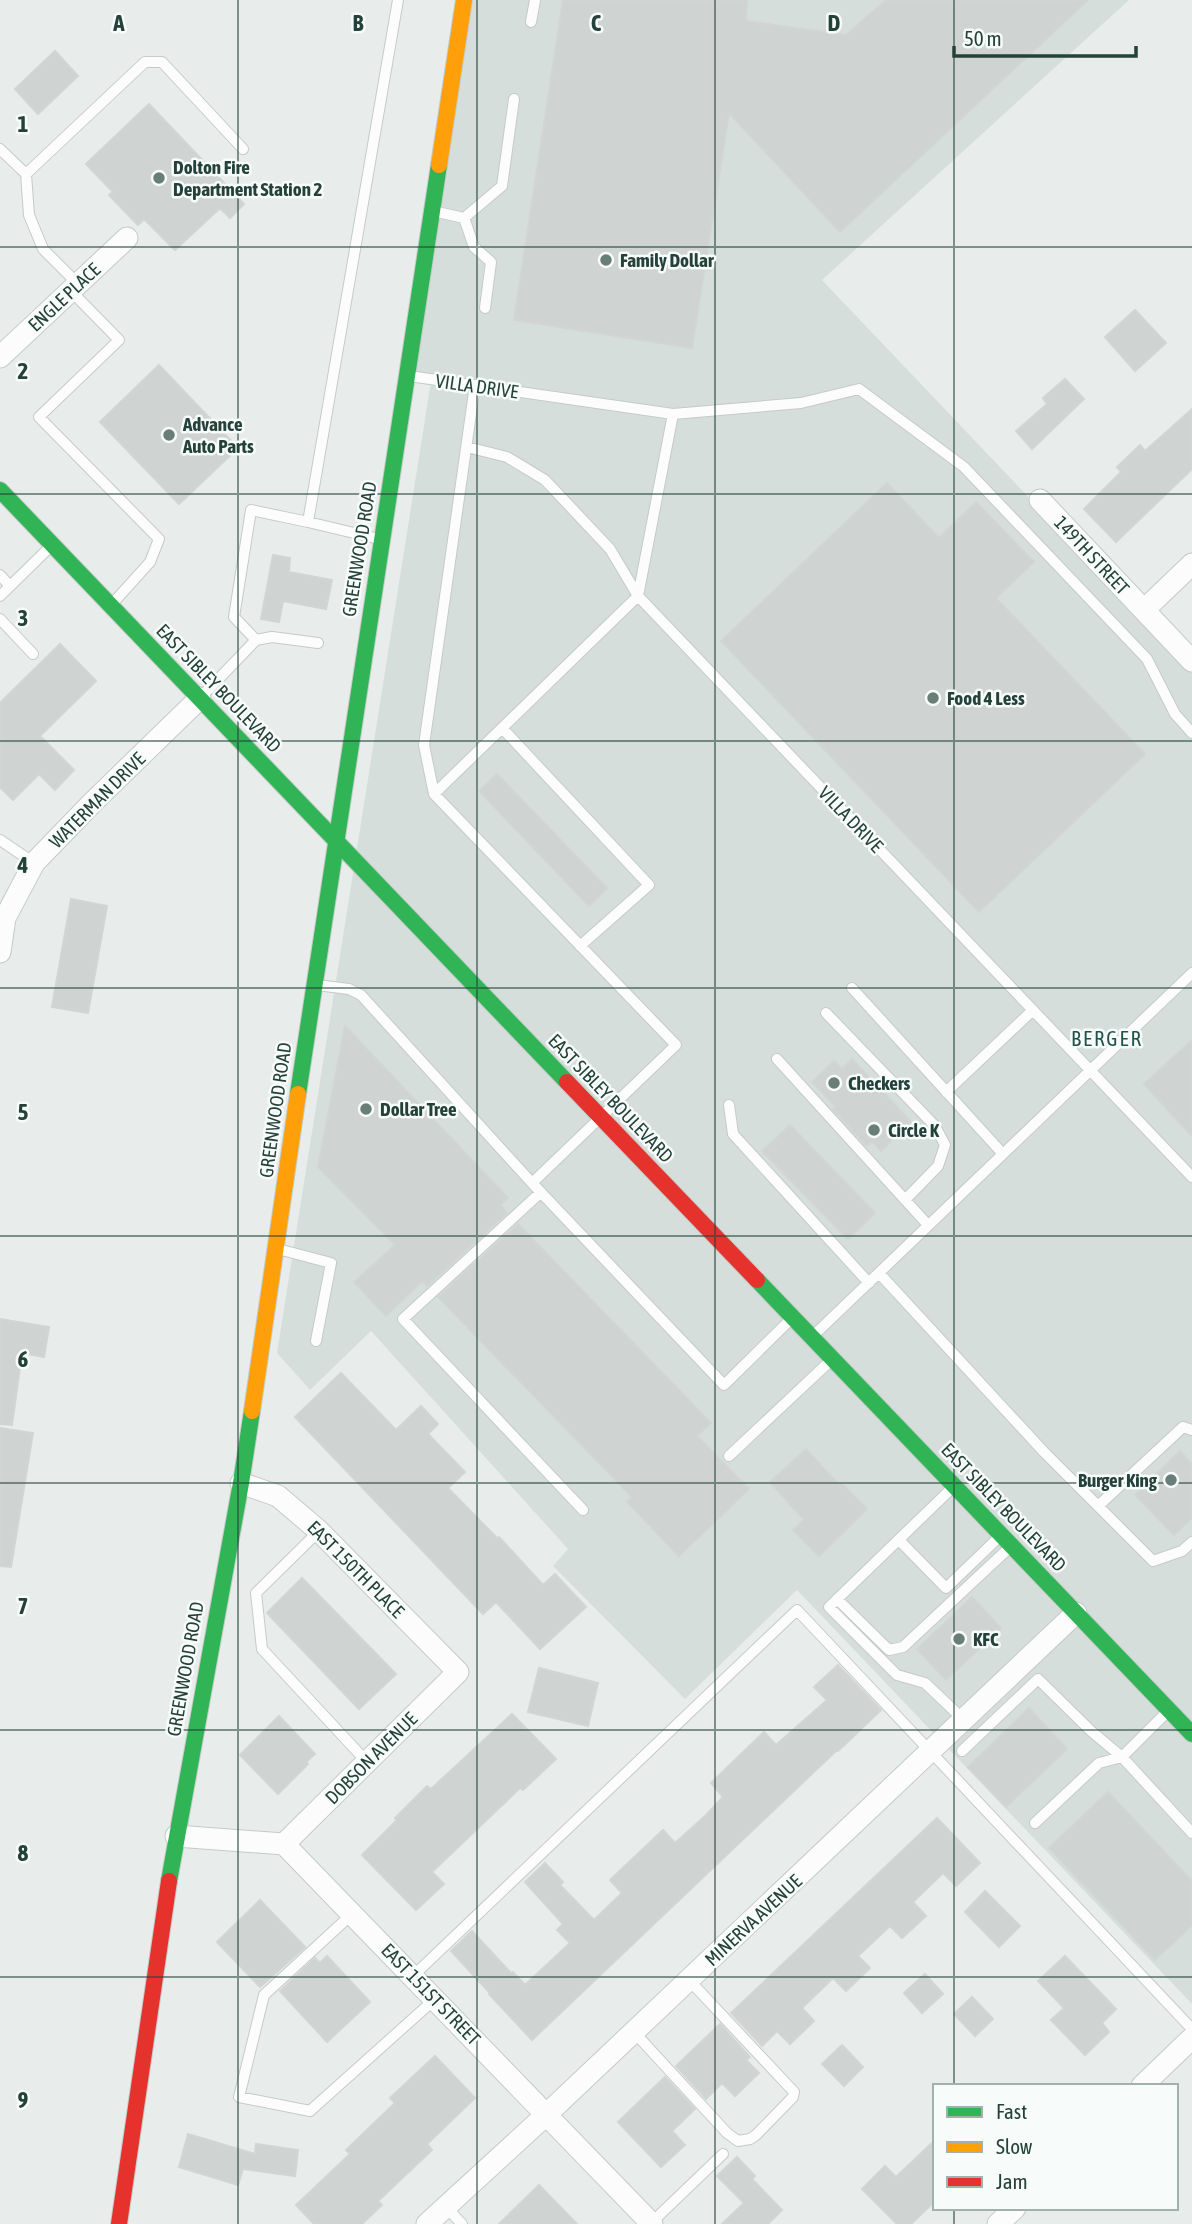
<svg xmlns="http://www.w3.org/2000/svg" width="1192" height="2224" font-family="'Asap Condensed',sans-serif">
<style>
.built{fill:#d6dedb}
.building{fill:#cfd4d2;stroke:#d1d6d4;stroke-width:2}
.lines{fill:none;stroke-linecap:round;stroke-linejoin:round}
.lane-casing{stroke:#c5cac8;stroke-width:12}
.street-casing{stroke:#c5cac8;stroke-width:23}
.fast-casing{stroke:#c3cbc8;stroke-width:18}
.slow-casing{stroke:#c3cbc8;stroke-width:18}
.jam-casing{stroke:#c3cbc8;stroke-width:18}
.lane{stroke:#fcfcfc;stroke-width:10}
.street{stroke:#fcfcfc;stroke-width:21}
.fast{stroke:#30b455;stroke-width:16}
.slow{stroke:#ff9f0a;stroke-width:16}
.jam{stroke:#e5322d;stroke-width:16}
.grid{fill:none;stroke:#24423a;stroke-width:2;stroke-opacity:0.55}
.poi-dot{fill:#697e78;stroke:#f7fbf9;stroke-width:2.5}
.labels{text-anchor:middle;stroke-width:5;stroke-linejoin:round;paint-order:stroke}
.poi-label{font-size:19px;font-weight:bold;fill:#24423a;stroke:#f7fbf9;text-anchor:start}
.street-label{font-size:19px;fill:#24423a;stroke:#f7fbf9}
.neighbourhood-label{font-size:21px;letter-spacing:2px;fill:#1f5548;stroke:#f7fbf9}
.grid-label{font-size:23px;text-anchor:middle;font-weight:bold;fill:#24423a;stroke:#f7fbf9;stroke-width:5;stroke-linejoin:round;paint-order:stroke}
</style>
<rect width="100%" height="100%" fill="#e8edeb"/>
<path class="built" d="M 465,0 L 1129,0 L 822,280 L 1192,669 L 1192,2004 L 797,1590 L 685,1699 L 553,1566 L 568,1549 L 371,1331 L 310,1390 L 277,1353 L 432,375 L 407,375 Z"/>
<path class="building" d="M 563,0 L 747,0 L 746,21 L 846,35 L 886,0 L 1088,0 L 840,232 L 729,113 L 692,348 L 514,320 Z
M 55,51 L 78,76 L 38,114 L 15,89 Z
M 149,104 L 244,204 L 230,218 L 220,208 L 175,250 L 144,219 L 138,225 L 109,195 L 113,192 L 86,164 Z
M 1135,310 L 1166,343 L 1135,371 L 1105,337 Z
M 159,365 L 238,448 L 179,504 L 100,422 Z
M 1065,379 L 1084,399 L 1032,449 L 1016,431 L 1047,404 L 1043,398 Z
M 1192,409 L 1192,469 L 1116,542 L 1084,509 L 1121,472 L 1117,467 L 1140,445 L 1145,451 Z
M 887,483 L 939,538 L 976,502 L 1034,562 L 996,598 L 1145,754 L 979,912 L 721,641 Z
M 273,555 L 290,558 L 289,572 L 332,580 L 326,609 L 283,601 L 279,622 L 261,619 Z
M 60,644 L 96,681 L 40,736 L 74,770 L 55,790 L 39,774 L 13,800 L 0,787 L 0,703 Z
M 497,774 L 607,888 L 589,906 L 479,791 Z
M 71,899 L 107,906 L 88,1013 L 52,1007 Z
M 345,1026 L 508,1198 L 500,1205 L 507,1213 L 427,1286 L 422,1281 L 386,1316 L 354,1282 L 395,1245 L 318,1167 Z
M 1192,1040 L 1192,1136 L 1144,1084 Z
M 852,1059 L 911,1122 L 881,1151 L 873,1142 L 866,1145 L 833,1109 L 836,1107 L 812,1082 L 834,1061 L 842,1069 Z
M 790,1125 L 875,1213 L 848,1239 L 762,1151 Z
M 518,1224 L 711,1423 L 697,1436 L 749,1489 L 679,1556 L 627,1502 L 632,1497 L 438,1297 Z
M 0,1319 L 49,1327 L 44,1357 L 22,1353 L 12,1425 L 0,1424 Z
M 341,1373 L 396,1430 L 421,1406 L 438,1424 L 428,1434 L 465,1472 L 448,1488 L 498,1539 L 499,1537 L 543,1585 L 555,1574 L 586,1607 L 540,1649 L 496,1602 L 483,1614 L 295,1417 Z
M 0,1428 L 33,1433 L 11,1567 L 0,1566 Z
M 806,1449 L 839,1485 L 841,1483 L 867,1509 L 819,1556 L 793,1530 L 804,1520 L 770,1482 Z
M 1180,1451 L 1192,1464 L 1192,1518 L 1174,1535 L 1135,1495 Z
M 302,1578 L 396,1674 L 359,1709 L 267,1613 Z
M 972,1597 L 1001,1628 L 946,1680 L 917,1649 Z
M 838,1665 L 881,1710 L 838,1751 L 837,1750 L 532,2040 L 489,1994 L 490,1993 L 451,1951 L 472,1931 L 511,1973 L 513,1972 L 525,1985 L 570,1943 L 557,1930 L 563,1924 L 525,1882 L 545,1863 L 563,1882 L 560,1885 L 594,1920 L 622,1893 L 610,1880 L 663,1830 L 675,1843 L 705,1816 L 723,1797 L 711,1783 L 764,1732 L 776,1745 L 827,1700 L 814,1687 Z
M 539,1668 L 598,1683 L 588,1726 L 528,1712 Z
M 1029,1708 L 1067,1749 L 1006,1807 L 968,1767 Z
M 512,1714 L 556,1759 L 523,1790 L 520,1788 L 432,1872 L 444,1884 L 416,1910 L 362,1855 L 397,1820 L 395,1818 L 427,1786 L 431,1789 Z
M 279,1716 L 315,1754 L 306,1762 L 308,1764 L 278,1794 L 240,1755 Z
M 1108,1792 L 1192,1881 L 1192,1925 L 1155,1960 L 1049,1848 Z
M 937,1818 L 980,1863 L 956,1886 L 943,1873 L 913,1902 L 926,1916 L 902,1938 L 890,1926 L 858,1956 L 870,1968 L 846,1991 L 833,1978 L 802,2008 L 814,2021 L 790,2044 L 777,2031 L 762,2046 L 731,2013 Z
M 985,1891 L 1020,1926 L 999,1947 L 965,1912 Z
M 260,1900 L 305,1947 L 260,1987 L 217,1942 Z
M 327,1956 L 370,2002 L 327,2042 L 280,1991 L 315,1958 L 320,1963 Z
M 1065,1956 L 1116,2009 L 1102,2023 L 1109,2032 L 1085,2055 L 1051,2020 L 1064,2008 L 1038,1981 Z
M 925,1974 L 943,1994 L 922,2013 L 904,1993 Z
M 972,1997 L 993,2019 L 975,2036 L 954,2014 Z
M 720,2024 L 750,2057 L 746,2060 L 759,2073 L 735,2096 L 722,2083 L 706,2099 L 676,2066 Z
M 842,2045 L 863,2067 L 844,2086 L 822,2064 Z
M 435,2056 L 475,2098 L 427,2144 L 432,2150 L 378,2201 L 382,2205 L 362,2224 L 314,2224 L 296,2205 L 350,2154 L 346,2150 L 395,2103 L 390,2098 Z
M 665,2077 L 695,2109 L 672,2131 L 685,2145 L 661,2167 L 618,2122 Z
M 188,2134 L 255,2154 L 256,2144 L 298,2150 L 295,2176 L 243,2169 L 238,2185 L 179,2167 Z
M 935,2140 L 935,2201 L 911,2224 L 897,2224 L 862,2189 L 885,2166 L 896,2177 Z
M 737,2157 L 755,2176 L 752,2179 L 782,2210 L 768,2224 L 722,2224 L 744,2203 L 717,2176 Z
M 539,2185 L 577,2224 L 499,2224 Z"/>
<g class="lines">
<g class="lane-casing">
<path id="lane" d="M 531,22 L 535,0
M 0,149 L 26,174
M 433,211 L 464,218 L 502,186 L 514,99
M 464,218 L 474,247 L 491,262 L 485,308
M 78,284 L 43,249 L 29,215 L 26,174 L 145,62 L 162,62 L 243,149
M 71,291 L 119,340 L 39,417 L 159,539 L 150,562 L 113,603
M 409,376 L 673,414 L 638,596
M 673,414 L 801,403 L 859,389 L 964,467 L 1147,659 L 1175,714 L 1192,733
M 467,447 L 507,457 L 545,480 L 610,549 L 638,596 L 1192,1177
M 379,539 L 308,522 L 398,0
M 0,575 L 10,586
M 0,596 L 50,547
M 638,596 L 434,794 L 676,1045 L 532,1183 L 724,1385 L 788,1322
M 0,619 L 33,654
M 256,640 L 272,637 L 318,643
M 204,694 L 256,640 L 234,617 L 251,510 L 308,522
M 502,728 L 649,885 L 580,946
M 434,794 L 424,745 L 475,385
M 0,840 L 34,863
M 317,985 L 349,989 L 361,995 L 532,1183
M 852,988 L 1003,1154
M 826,1013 L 935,1126 L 945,1145 L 938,1166 L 905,1200
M 777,1059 L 928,1225
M 946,1092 L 1033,1010
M 729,1105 L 733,1134 L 869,1283
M 540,1193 L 403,1319 L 583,1510
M 278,1249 L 331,1263 L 316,1341
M 879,1273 L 1044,1452 L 1153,1561 L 1182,1551 L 1192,1542
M 814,1335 L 1192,973
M 729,1456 L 828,1363
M 950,1490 L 829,1607 L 897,1675 L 925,1683 L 964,1720
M 1098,1506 L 1183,1427 L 1192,1430
M 319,1531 L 256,1593 L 262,1649 L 367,1762
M 899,1540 L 946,1588 L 997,1539
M 837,1599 L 889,1650 L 903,1647 L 1009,1548
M 962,1751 L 1038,1679 L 1091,1731 L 1122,1757 L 1192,1833
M 1035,1823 L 1099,1763 L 1122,1757 L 1165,1714
M 352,1914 L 264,1995 L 239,2097 L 310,2111 L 435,1999
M 413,1976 L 797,1610 L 1192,2029
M 634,2032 L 727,2133 L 738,2141 L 750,2139 L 756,2135 L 793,2097 L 794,2092 L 689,1980
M 446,2207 L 462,2224
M 651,2223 L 723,2154"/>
</g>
<g class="street-casing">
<path id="street" d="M 0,357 L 127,238
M 1040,500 L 1192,661
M 1144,610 L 1192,564
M 0,952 L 5,918 L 34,863 L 92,803 L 200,698
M 241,1483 L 278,1496 L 319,1531 L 458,1672 L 284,1844
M 176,1836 L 284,1844 L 652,2224
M 1142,2086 L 1192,2038
M 427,2224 L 547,2114 L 1076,1613
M 998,2224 L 1015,2208"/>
</g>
<g class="fast-casing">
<path id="fast" d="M 0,490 L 567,1082
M 298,1094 L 439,165
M 757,1280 L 1192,1734
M 169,1881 L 241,1483 L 252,1411"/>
</g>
<g class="slow-casing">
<path id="slow" d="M 439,165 L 464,0
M 252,1411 L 298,1094"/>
</g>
<g class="jam-casing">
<path id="jam" d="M 567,1082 L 757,1280
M 119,2224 L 169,1881"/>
</g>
<use href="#lane" class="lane"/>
<use href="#street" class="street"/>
<use href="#fast" class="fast"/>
<use href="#slow" class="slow"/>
<use href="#jam" class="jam"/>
</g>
<path class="grid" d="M 238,0 L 238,2224M 477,0 L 477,2224M 715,0 L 715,2224M 954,0 L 954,2086M 0,247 L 1192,247M 0,494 L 1192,494M 0,741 L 1192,741M 0,988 L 1192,988M 0,1236 L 1192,1236M 0,1483 L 1192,1483M 0,1730 L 1192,1730M 0,1977 L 1192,1977M 954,2208 L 954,2224"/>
<g class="poi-dot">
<circle cx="159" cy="178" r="7"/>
<circle cx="606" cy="260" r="7"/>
<circle cx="169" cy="435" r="7"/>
<circle cx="933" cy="698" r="7"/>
<circle cx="834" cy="1083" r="7"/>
<circle cx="366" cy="1109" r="7"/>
<circle cx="874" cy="1130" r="7"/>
<circle cx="1171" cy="1480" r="7"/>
<circle cx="959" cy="1639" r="7"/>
</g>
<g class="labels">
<g class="poi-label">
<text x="173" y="174">Dolton Fire<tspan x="173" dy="22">Department Station 2</tspan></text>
<text x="620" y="267">Family Dollar</text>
<text x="183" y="431">Advance<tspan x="183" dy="22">Auto Parts</tspan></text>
<text x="947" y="705">Food 4 Less</text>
<text x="848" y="1090">Checkers</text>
<text x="380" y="1116">Dollar Tree</text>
<text x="888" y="1137">Circle K</text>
<text x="1157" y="1487" text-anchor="end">Burger King</text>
<text x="973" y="1646">KFC</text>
</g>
<g class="street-label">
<text transform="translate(64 297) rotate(-43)" y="7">ENGLE PLACE</text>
<text transform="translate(477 386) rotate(8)" y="7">VILLA DRIVE</text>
<text transform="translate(359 549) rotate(-81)" y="7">GREENWOOD ROAD</text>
<text transform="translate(1092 555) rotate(47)" y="7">149TH STREET</text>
<text transform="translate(219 688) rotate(46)" y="7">EAST SIBLEY BOULEVARD</text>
<text transform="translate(97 800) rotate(-45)" y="7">WATERMAN DRIVE</text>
<text transform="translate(851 819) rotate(46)" y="7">VILLA DRIVE</text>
<text transform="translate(611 1098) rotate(46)" y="7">EAST SIBLEY BOULEVARD</text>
<text transform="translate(275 1110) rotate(-82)" y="7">GREENWOOD ROAD</text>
<text transform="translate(1004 1507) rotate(46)" y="7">EAST SIBLEY BOULEVARD</text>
<text transform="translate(356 1569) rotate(45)" y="7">EAST 150TH PLACE</text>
<text transform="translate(185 1669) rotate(-80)" y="7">GREENWOOD ROAD</text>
<text transform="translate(371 1758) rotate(-45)" y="7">DOBSON AVENUE</text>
<text transform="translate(753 1920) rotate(-43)" y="7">MINERVA AVENUE</text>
<text transform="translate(431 1994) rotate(46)" y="7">EAST 151ST STREET</text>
</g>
<g class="neighbourhood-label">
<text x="1107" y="1046">BERGER</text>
</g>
</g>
<g class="grid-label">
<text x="119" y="31">A</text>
<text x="358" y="31">B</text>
<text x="596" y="31">C</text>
<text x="834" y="31">D</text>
<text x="23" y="132">1</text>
<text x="23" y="379">2</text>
<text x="23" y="626">3</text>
<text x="23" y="873">4</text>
<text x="23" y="1120">5</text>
<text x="23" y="1367">6</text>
<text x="23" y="1614">7</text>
<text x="23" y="1861">8</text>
<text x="23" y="2108">9</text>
</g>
<rect x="933" y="2084" width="245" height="126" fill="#f7fbf9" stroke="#a3b1ad" stroke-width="2"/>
<rect x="947" y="2107" width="35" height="10" fill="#30b455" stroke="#a3b1ad" stroke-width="2"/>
<text x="996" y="2119" font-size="21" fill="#24423a">Fast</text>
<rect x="947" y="2142" width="35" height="10" fill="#ff9f0a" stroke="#a3b1ad" stroke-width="2"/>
<text x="996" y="2154" font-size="21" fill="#24423a">Slow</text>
<rect x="947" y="2177" width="35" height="10" fill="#e5322d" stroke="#a3b1ad" stroke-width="2"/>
<text x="996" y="2189" font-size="21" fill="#24423a">Jam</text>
<path d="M954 46v10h182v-10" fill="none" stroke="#24423a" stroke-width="3.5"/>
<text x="964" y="46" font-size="21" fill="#24423a" stroke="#f7fbf9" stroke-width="5" paint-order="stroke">50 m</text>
</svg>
